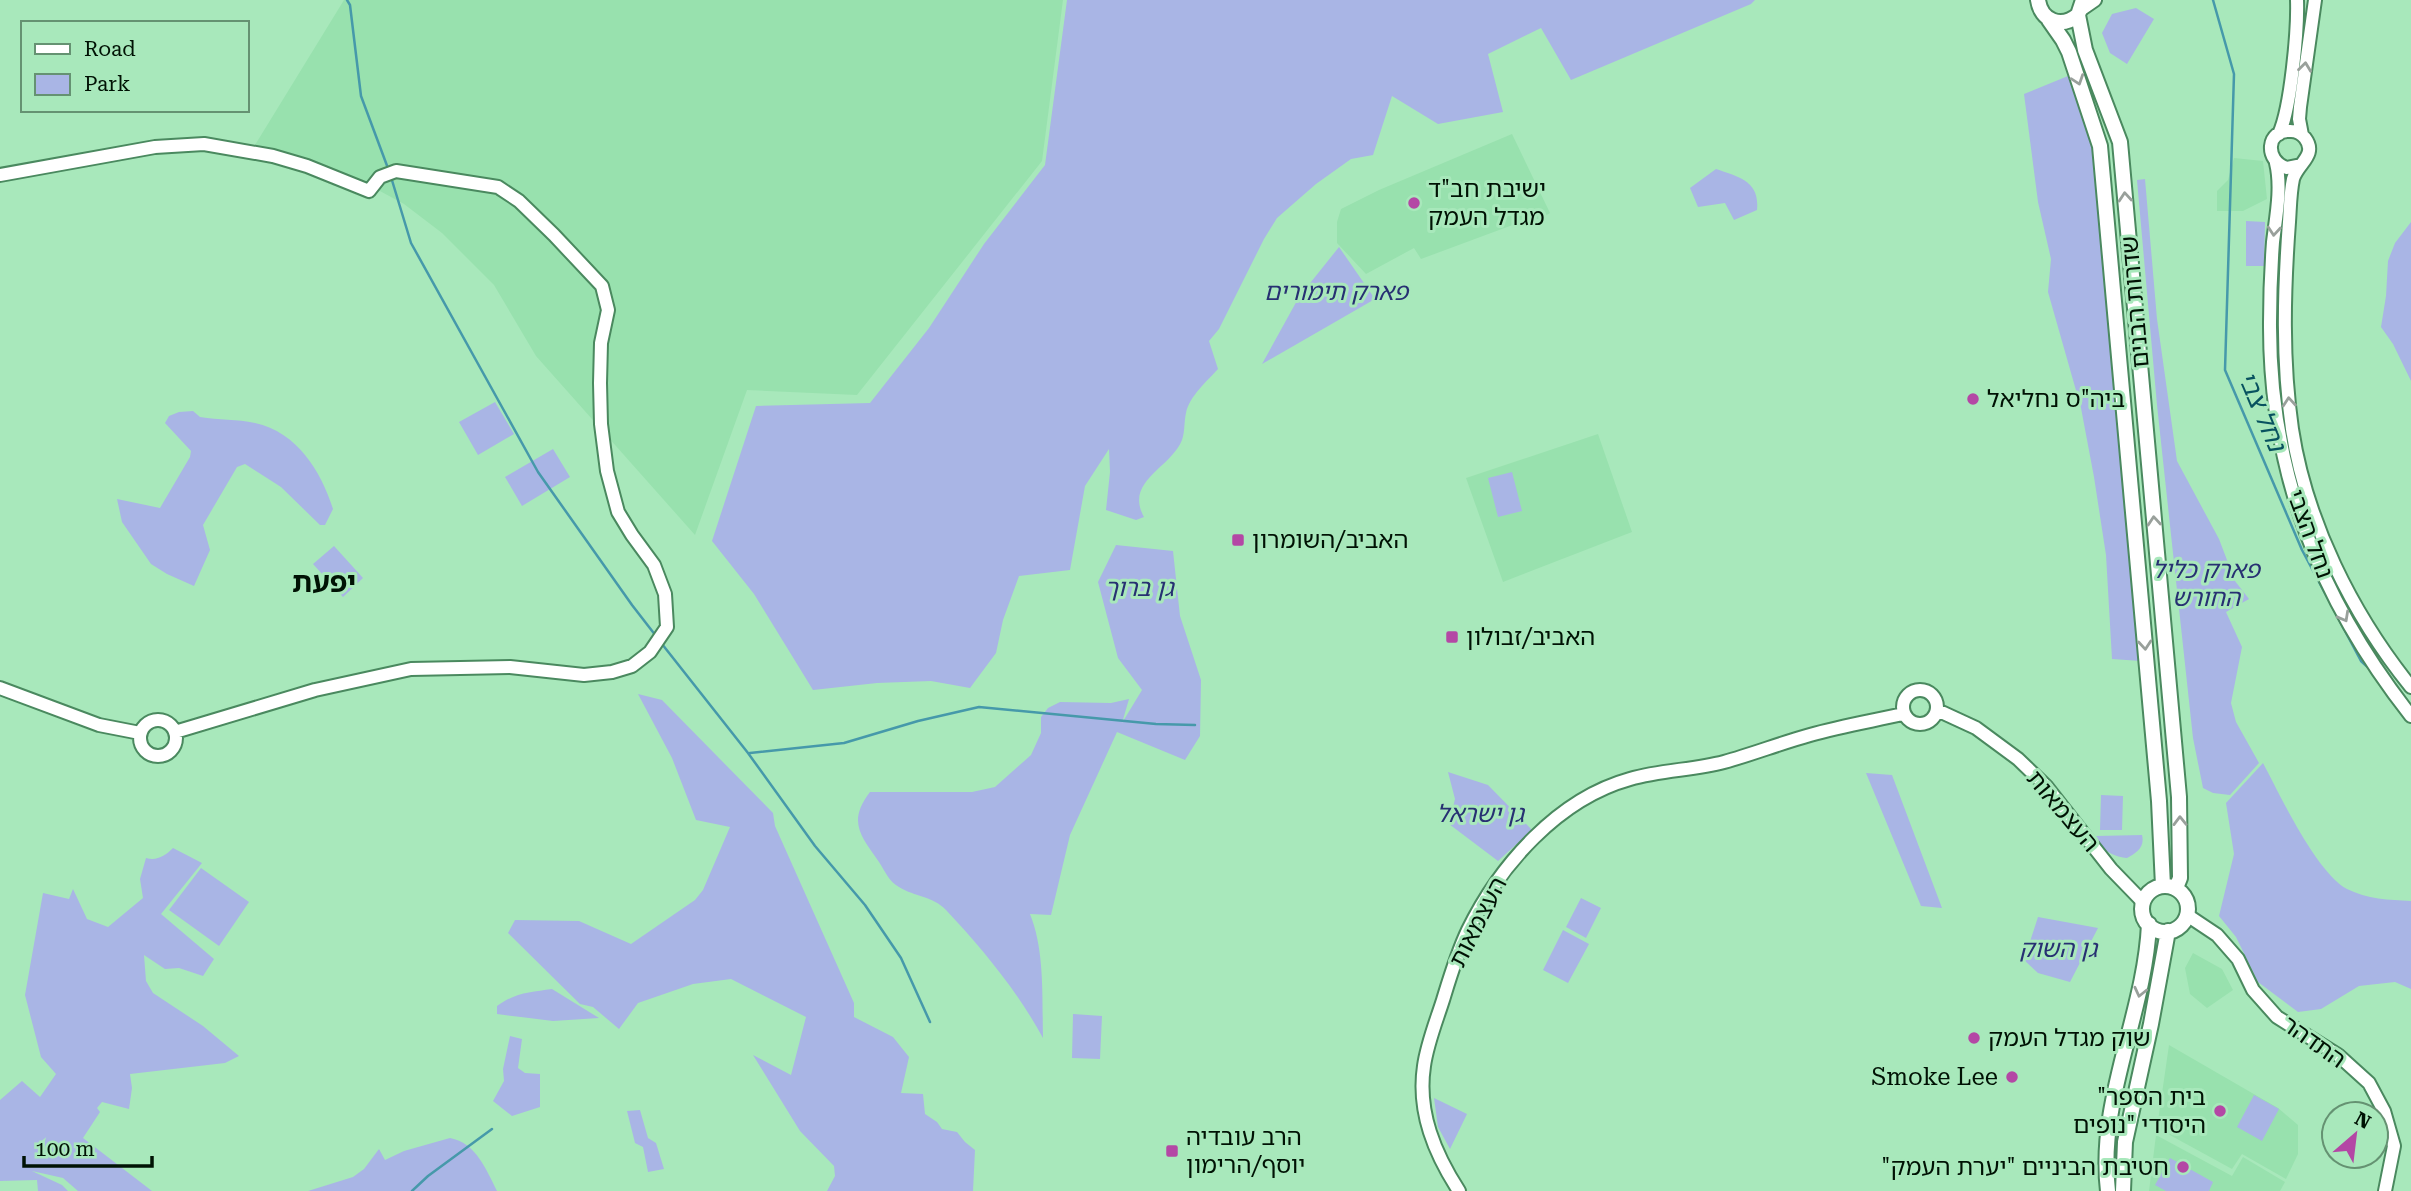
<svg xmlns="http://www.w3.org/2000/svg" width="2411" height="1191" font-family="'Roboto Serif','Noto Sans Hebrew',serif">
<style>
.built{fill:#98e1ae}
.green{fill:#a9b5e5}
.lines{fill:none;stroke-linecap:round;stroke-linejoin:round}
.stream{stroke:#4699aa;stroke-width:2.5}
.tertiary-casing{stroke:#4a895f;stroke-width:16}
.secondary-casing{stroke:#4a895f;stroke-width:18}
.tertiary{stroke:#fff;stroke-width:12}
.secondary{stroke:#fff;stroke-width:14}
.oneway{stroke:#99a09b}
.poi-dot{fill:#b447a5;stroke:#a8e8bb;stroke-width:2.5}
.labels{text-anchor:middle;stroke-width:6;stroke-linejoin:round;paint-order:stroke}
.poi-label{font-size:24px;fill:#001204;stroke:#a8e8bb;text-anchor:start}
.park-label{font-size:24px;font-style:italic;fill:#273072;stroke:#a8e8bb}
.street-label{font-size:24px;fill:#001204;stroke:#a8e8bb}
.water-label{font-size:26px;font-style:italic;fill:#08525f;stroke:#a8e8bb}
.quarter-label{font-size:28px;font-weight:bold;fill:#001204;stroke:#a8e8bb}
</style>
<rect width="100%" height="100%" fill="#a8e8bb"/>
<path class="built" d="M 344,0 L 1063,0 L 1042,161 L 857,395 L 747,390 L 695,535 L 536,356 L 494,285 L 442,233 L 404,204 L 352,176 L 255,145 Z
M 1512,134 L 1550,213 L 1540,219 L 1529,219 L 1421,259 L 1414,248 L 1366,274 L 1337,243 L 1337,222 L 1341,209 L 1379,190 Z
M 2234,158 L 2263,161 L 2267,199 L 2243,211 L 2217,211 L 2217,191 L 2228,180 Z
M 1598,434 L 1632,532 L 1503,582 L 1466,478 Z
M 2193,953 L 2222,969 L 2233,990 L 2207,1008 L 2190,994 L 2185,968 Z
M 2169,1045 L 2278,1108 L 2298,1125 L 2298,1154 L 2286,1179 L 2242,1154 L 2232,1169 L 2157,1128 Z
M 2156,1135 L 2232,1176 L 2243,1157 L 2285,1182 L 2280,1191 L 2149,1191 Z"/>
<path class="green" d="M 1067,0 L 1755,0 L 1751,4 L 1571,80 L 1541,28 L 1488,54 L 1503,112 L 1438,124 L 1392,96 L 1373,155 L 1351,159 L 1316,184 L 1277,218 L 1264,239 L 1219,329 L 1209,341 L 1218,369 C 1207,381 1189,397 1186,413 C 1184,421 1185,432 1182,440 C 1171,468 1124,481 1144,517 L 1136,520 L 1106,510 L 1110,472 L 1109,449 L 1085,486 L 1070,570 L 1019,576 L 1003,620 L 996,653 L 970,688 L 931,681 L 877,683 L 813,690 L 754,594 L 712,541 L 756,406 L 870,403 L 929,328 L 984,244 L 1045,165 Z
M 2136,8 L 2154,19 L 2127,64 L 2110,53 L 2102,33 L 2112,14 Z
M 2068,76 L 2095,150 L 2113,386 L 2141,661 L 2112,659 L 2106,555 L 2094,477 L 2081,408 L 2048,292 L 2051,259 L 2038,202 L 2024,94 Z
M 1716,169 C 1739,177 1760,181 1757,210 L 1734,220 L 1725,203 L 1698,207 L 1690,188 Z
M 2145,179 L 2157,319 L 2177,461 L 2219,539 L 2235,581 L 2249,599 L 2226,612 L 2242,647 L 2231,703 L 2236,722 L 2259,763 L 2230,795 L 2213,793 L 2203,788 L 2193,738 L 2157,405 L 2137,180 Z
M 2246,221 L 2265,222 L 2264,266 L 2246,266 Z
M 2411,222 L 2411,381 L 2393,344 L 2381,327 L 2386,296 L 2388,261 L 2395,243 Z
M 1339,247 L 1375,299 L 1262,364 L 1299,297 Z
M 495,402 L 514,434 L 478,455 L 459,422 Z
M 193,411 L 200,417 C 219,420 237,419 255,423 C 297,432 321,471 333,509 L 325,525 L 320,525 L 281,487 L 245,464 L 237,467 L 203,525 L 210,550 L 194,586 L 167,574 L 151,564 L 122,522 L 117,499 L 160,508 L 190,457 L 191,451 L 165,423 L 169,416 L 179,412 Z
M 553,449 L 570,477 L 522,506 L 505,477 Z
M 1512,472 L 1522,511 L 1498,517 L 1488,478 Z
M 1116,545 L 1173,551 L 1180,616 L 1201,680 L 1200,736 L 1185,760 L 1117,732 L 1070,835 L 1051,915 L 1030,914 C 1045,951 1042,998 1043,1038 C 1018,992 982,948 946,910 C 933,896 915,897 899,887 C 889,882 885,871 879,862 C 861,836 847,822 870,792 L 972,792 L 995,787 L 1031,755 L 1041,733 L 1041,717 L 1048,708 L 1060,702 L 1111,703 L 1129,699 L 1122,723 L 1142,690 L 1118,658 L 1098,582 Z
M 334,546 L 363,578 L 343,597 L 313,564 Z
M 638,694 L 662,700 L 773,813 L 775,826 L 854,1003 L 854,1017 L 893,1037 L 909,1057 L 901,1093 L 923,1094 L 925,1114 L 937,1122 L 942,1129 L 957,1132 L 965,1142 L 975,1150 L 973,1191 L 827,1191 L 835,1176 L 834,1166 L 800,1131 L 753,1055 L 791,1075 L 806,1017 L 731,979 L 693,984 L 638,1003 L 619,1029 L 593,1007 L 580,1004 L 508,933 L 515,920 L 579,921 L 631,944 L 695,900 L 703,890 L 730,827 L 696,820 L 672,758 Z
M 2263,763 C 2280,795 2316,872 2347,889 C 2367,899 2389,900 2411,901 L 2411,989 L 2395,982 L 2359,986 L 2321,1009 L 2298,1012 L 2258,982 L 2236,937 L 2219,916 L 2234,854 L 2226,803 Z
M 1448,772 L 1488,785 L 1532,830 L 1498,861 L 1449,824 L 1455,799 Z
M 1866,773 L 1892,775 L 1942,908 L 1921,906 Z
M 2101,795 L 2123,796 L 2122,830 L 2100,830 Z
M 2142,835 C 2145,847 2137,853 2127,858 C 2114,857 2098,849 2096,836 Z
M 173,848 L 202,863 L 161,914 L 214,959 L 203,976 L 179,968 L 165,969 L 144,955 L 146,981 L 153,993 L 203,1026 L 239,1056 L 225,1063 L 130,1074 L 132,1088 L 129,1109 L 102,1102 L 97,1108 L 100,1112 L 83,1138 L 152,1191 L 78,1191 L 63,1178 L 32,1171 L 62,1185 L 68,1191 L 38,1191 L 37,1180 L 0,1181 L 0,1100 L 22,1081 L 40,1097 L 56,1074 L 41,1057 L 25,995 L 43,893 L 69,899 L 73,889 L 87,919 L 108,927 L 143,898 L 140,879 L 146,858 C 157,861 165,856 173,848 Z
M 201,868 L 249,902 L 219,946 L 169,910 Z
M 1581,898 L 1601,908 L 1586,938 L 1566,927 Z
M 2038,917 L 2098,928 L 2070,982 L 2038,973 L 2024,960 Z
M 1563,930 L 1589,944 L 1568,983 L 1543,970 Z
M 552,989 L 599,1018 L 553,1021 L 497,1014 L 497,1006 C 514,993 531,992 552,989 Z
M 1073,1014 L 1102,1016 L 1100,1059 L 1072,1058 Z
M 510,1036 L 522,1039 L 518,1068 L 525,1073 L 540,1074 L 540,1107 L 512,1116 L 493,1101 L 504,1081 L 503,1069 Z
M 2254,1095 L 2279,1109 L 2262,1141 L 2237,1127 Z
M 1434,1098 L 1467,1114 L 1450,1149 L 1438,1127 Z
M 640,1110 L 648,1138 L 656,1143 L 664,1169 L 648,1172 L 643,1147 L 635,1143 L 627,1111 Z
M 450,1138 C 476,1143 486,1169 497,1191 L 308,1191 L 353,1177 L 364,1169 L 379,1149 L 385,1160 L 404,1151 Z
M 2170,1158 L 2213,1182 L 2209,1191 L 2166,1191 L 2155,1185 Z"/>
<g class="lines">
<path class="stream" d="M 347,0 L 350,5 L 361,96 L 389,171
M 2213,0 L 2234,74 L 2225,370 L 2302,550 L 2361,661 L 2373,672
M 391,177 L 411,243 L 538,472 L 632,605 L 656,636
M 662,644 L 748,753 L 815,846 L 865,905 L 901,958 L 930,1022
M 750,753 L 844,743 L 918,721 L 979,707 L 1156,724 L 1195,725
M 412,1191 L 428,1176 L 492,1129"/>
<g class="tertiary-casing">
<path id="tertiary" d="M 2082,9 L 2095,0
M 2279,134 C 2291,108 2298,30 2297,0
M 2302,135 L 2299,119 L 2300,107 L 2315,0
M 2276,163 C 2282,188 2276,217 2273,242 C 2271,269 2270,296 2270,322 C 2269,472 2319,599 2411,716
M 2301,165 L 2287,168 C 2264,161 2266,129 2291,131 C 2296,131 2301,133 2305,138 C 2318,155 2297,164 2293,179 C 2290,193 2290,208 2289,222 C 2284,291 2282,360 2292,429 C 2306,521 2352,614 2411,687
M 0,175 L 155,147 L 204,144 L 273,156 L 307,166 L 369,191 L 380,177 L 396,171 L 498,187 L 519,201 L 554,235 L 602,286 L 608,310 L 601,343 L 600,383 L 601,424 L 607,471 L 618,512 L 632,535 L 654,565 L 665,594 L 667,627 L 650,652 L 632,666 L 612,672 L 584,675 L 510,667 L 411,669 L 315,690 L 175,732
M 0,688 L 99,725 L 140,733
M1903 707a17 17 0 1 1 34 0a17 17 0 1 1-34 0Z
M 1937,710 L 1976,728 L 2018,759 L 2046,786 L 2111,869 L 2143,902
M140 738a18 18 0 1 1 36 0a18 18 0 1 1-36 0Z
M 2187,915 L 2217,935 L 2238,959 L 2253,990 L 2277,1017 L 2338,1055 L 2369,1083 L 2384,1111 L 2394,1146 L 2385,1191
M 1459,1191 C 1435,1154 1417,1112 1424,1066 C 1427,1044 1436,1022 1443,1000 C 1450,977 1457,953 1468,930 C 1500,865 1558,799 1630,779 C 1661,770 1694,770 1724,762 C 1753,754 1781,743 1810,735 C 1841,726 1872,721 1903,714"/>
</g>
<g class="secondary-casing">
<path id="secondary" d="M 2038,0 C 2041,21 2061,29 2078,15 L 2083,0
M 2078,15 L 2085,50 L 2120,142 L 2179,797 L 2180,878 L 2176,888
M 2049,20 L 2063,40 L 2069,52 L 2100,146 L 2159,801 L 2163,886
M2142 909a23 23 0 1 1 46 0a23 23 0 1 1-46 0Z
M 2108,1191 C 2097,1100 2145,1014 2149,924
M 2123,1191 L 2125,1142 L 2151,1024 L 2168,931"/>
</g>
<use href="#tertiary" class="tertiary"/>
<use href="#secondary" class="secondary"/>
</g>
<defs><path id="oneway-chevron" d="M-2-3.5L2.5 0L-2 3.5" fill="none" stroke-width="1.6" stroke-linecap="round" stroke-linejoin="round" transform="scale(1.75)"/></defs>
<g class="oneway">
<use href="#oneway-chevron" transform="translate(2305 67) rotate(-83)"/>
<use href="#oneway-chevron" transform="translate(2078 80) rotate(71)"/>
<use href="#oneway-chevron" transform="translate(2125 197) rotate(-95)"/>
<use href="#oneway-chevron" transform="translate(2274 231) rotate(95)"/>
<use href="#oneway-chevron" transform="translate(2289 402) rotate(-95)"/>
<use href="#oneway-chevron" transform="translate(2154 521) rotate(-95)"/>
<use href="#oneway-chevron" transform="translate(2344 617) rotate(61)"/>
<use href="#oneway-chevron" transform="translate(2145 645) rotate(85)"/>
<use href="#oneway-chevron" transform="translate(2180 821) rotate(-91)"/>
<use href="#oneway-chevron" transform="translate(2140 992) rotate(103)"/>
</g>
<g class="poi-dot">
<circle cx="1414" cy="203" r="7"/>
<circle cx="1973" cy="399" r="7"/>
<rect x="1231" y="533" width="14" height="14" rx="3.5"/>
<rect x="1445" y="630" width="14" height="14" rx="3.5"/>
<circle cx="1974" cy="1038" r="7"/>
<circle cx="2012" cy="1077" r="7"/>
<circle cx="2220" cy="1111" r="7"/>
<rect x="1165" y="1144" width="14" height="14" rx="3.5"/>
<circle cx="2183" cy="1167" r="7"/>
</g>
<g class="labels">
<g class="poi-label">
<text x="1428" y="197">ישיבת חב"ד<tspan x="1428" dy="28">מגדל העמק</tspan></text>
<text x="1987" y="407">ביה"ס נחליאל</text>
<text x="1252" y="548">האביב/השומרון</text>
<text x="1466" y="645">האביב/זבולון</text>
<text x="1988" y="1046">שוק מגדל העמק</text>
<text x="1998" y="1085" text-anchor="end">Smoke Lee</text>
<text x="2206" y="1105" text-anchor="end">"בית הספר<tspan x="2206" dy="28">היסודי "נופים</tspan></text>
<text x="1186" y="1145">הרב עובדיה<tspan x="1186" dy="28">יוסף/הרימון</tspan></text>
<text x="2169" y="1175" text-anchor="end">"חטיבת הביניים "יערת העמק</text>
</g>
<g class="park-label">
<text x="1336" y="300">פארק תימורים</text>
<text x="2206" y="578">פארק כליל<tspan x="2206" dy="28">החורש</tspan></text>
<text x="1139" y="596">גן ברוך</text>
<text x="1480" y="822">גן ישראל</text>
<text x="2058" y="957">גן השוק</text>
</g>
<g class="street-label">
<text transform="translate(2135 302) rotate(-95)" y="8">שדרות הבנים</text>
<text transform="translate(2310 534) rotate(70)" y="8">נחל הצבי</text>
<text transform="translate(2063 811) rotate(50)" y="8">העצמאות</text>
<text transform="translate(1478 922) rotate(-63)" y="8">העצמאות</text>
<text transform="translate(2314 1042) rotate(35)" y="8">התדהר</text>
</g>
<g class="water-label">
<text transform="translate(2262 411) rotate(67)" y="9">נחל צבי</text>
</g>
<g class="quarter-label">
<text x="324" y="592">יפעת</text>
</g>
</g>
<rect x="21" y="21" width="228" height="91" fill="#a8e8bb" stroke="#659272" stroke-width="2"/>
<rect x="35" y="44" width="35" height="10" fill="#ffffff" stroke="#659272" stroke-width="2"/>
<text x="84" y="56" font-size="21" fill="#001204">Road</text>
<rect x="35" y="74" width="35" height="21" fill="#a9b5e5" stroke="#659272" stroke-width="2"/>
<text x="84" y="91" font-size="21" fill="#001204">Park</text>
<g transform="translate(2355 1135) rotate(28)"><circle r="33" fill="#a8e8bb" stroke="#659272" stroke-width="2"/>
<path d="M0-5L12 26L0 18L-12 26Z" fill="#b447a5"/>
<text y="-10" font-size="19" font-weight="bold" text-anchor="middle" fill="#001204">N</text>
</g>
<path d="M24 1156v10h128v-10" fill="none" stroke="#001204" stroke-width="3.5"/>
<text x="35" y="1156" font-size="21" fill="#001204" stroke="#a8e8bb" stroke-width="5" paint-order="stroke">100 m</text>
</svg>
